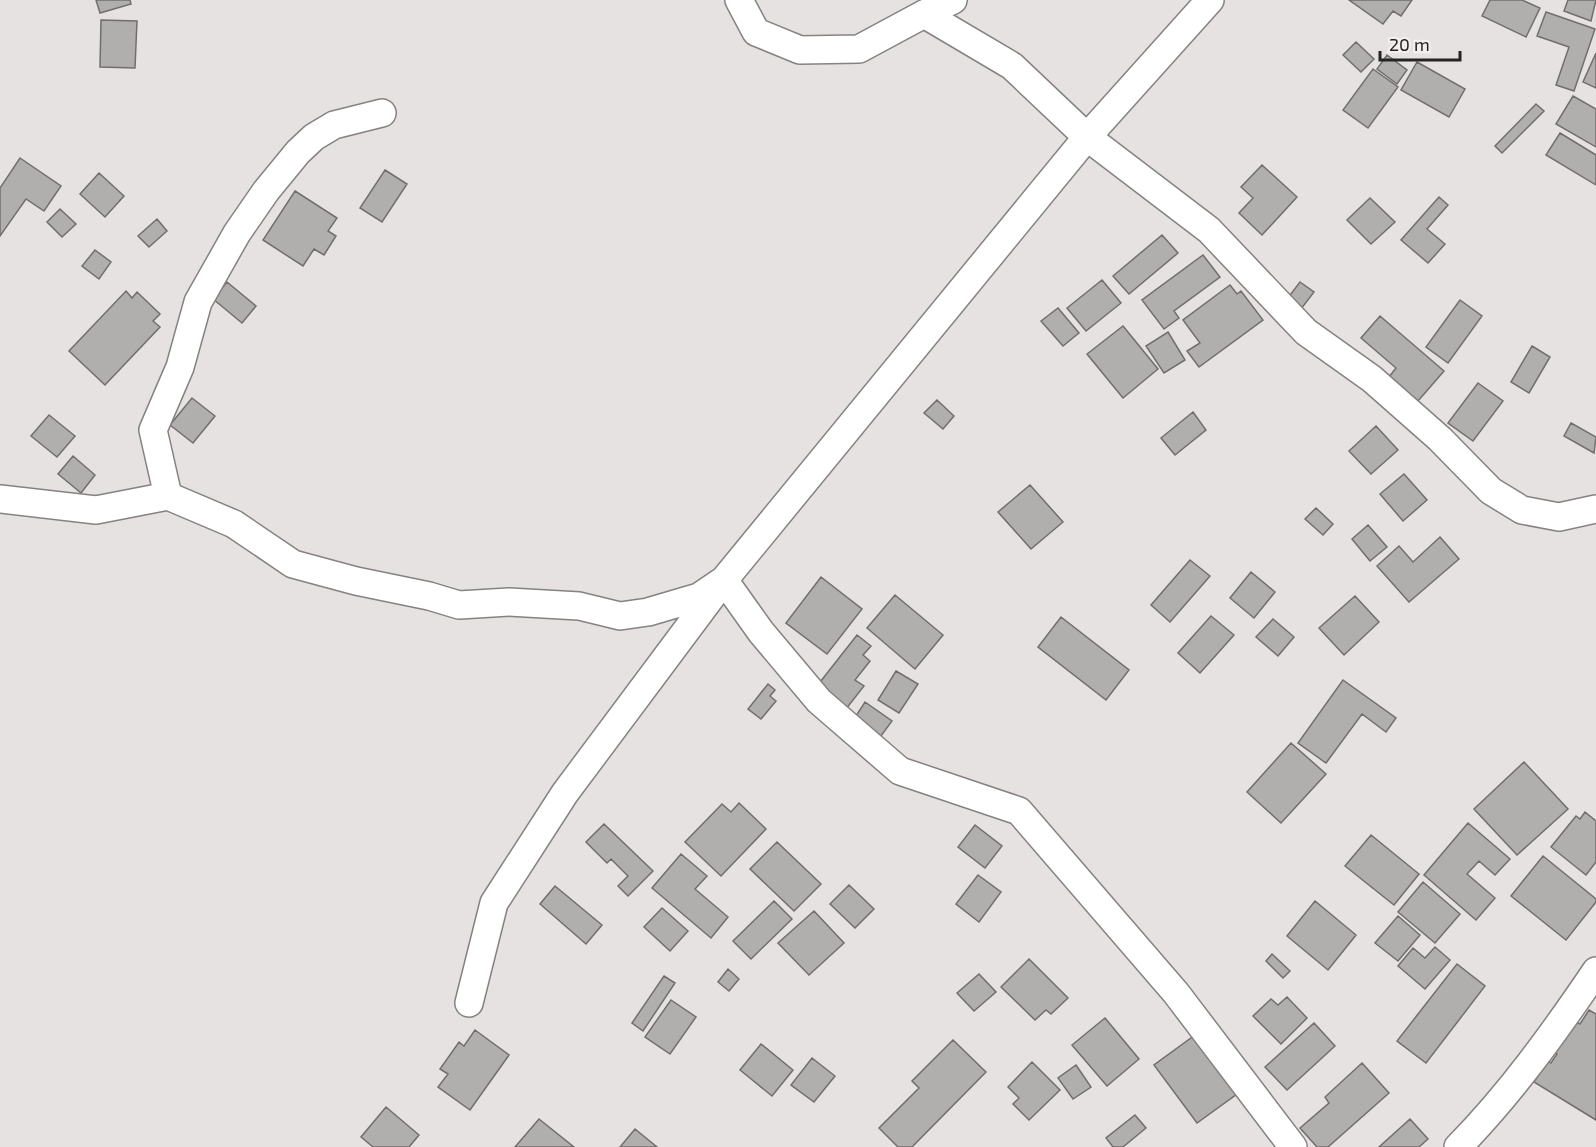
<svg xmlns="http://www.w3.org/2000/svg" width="1596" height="1147" font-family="'Exo 2',sans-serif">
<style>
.building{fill:#b1aeae;stroke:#726e6e;stroke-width:1.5}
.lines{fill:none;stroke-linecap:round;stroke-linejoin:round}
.minor-casing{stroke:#858282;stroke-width:30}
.minor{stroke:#fff;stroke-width:27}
</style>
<rect width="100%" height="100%" fill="#e6e2e2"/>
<path class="building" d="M 96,0 L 130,0 L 131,4 L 100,13 Z
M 1349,0 L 1412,0 L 1401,16 L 1393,11 L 1383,24 Z
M 1490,0 L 1522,0 L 1540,8 L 1526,37 L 1482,16 Z
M 1568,0 L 1596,0 L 1591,21 L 1564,11 Z
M 1546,12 L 1595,29 L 1574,91 L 1556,85 L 1569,47 L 1537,36 Z
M 101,20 L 137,21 L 135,68 L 100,67 Z
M 1356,42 L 1374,59 L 1361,72 L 1343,55 Z
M 1596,53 L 1596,88 L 1583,82 Z
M 1387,55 L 1407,70 L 1397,84 L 1377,69 Z
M 1417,62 L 1465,89 L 1449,117 L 1401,90 Z
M 1373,69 L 1398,87 L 1368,128 L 1343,110 Z
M 1573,96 L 1596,109 L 1596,147 L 1556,124 Z
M 1536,104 L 1544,111 L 1502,153 L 1495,146 Z
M 1560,133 L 1596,155 L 1596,185 L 1546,155 Z
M 20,158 L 61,186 L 44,211 L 26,199 L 0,236 L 0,188 Z
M 1262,165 L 1297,197 L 1262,235 L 1239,213 L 1253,198 L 1241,187 Z
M 385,170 L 407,184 L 382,222 L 360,208 Z
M 99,173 L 124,196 L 105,217 L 80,194 Z
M 295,191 L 337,218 L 328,231 L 336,236 L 324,255 L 314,249 L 303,266 L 263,240 Z
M 1439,197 L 1448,205 L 1427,229 L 1445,244 L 1428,263 L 1401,240 Z
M 1370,198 L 1395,222 L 1371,244 L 1347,220 Z
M 60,209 L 76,224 L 62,237 L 47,222 Z
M 157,219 L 167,231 L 149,247 L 138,236 Z
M 1162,235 L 1178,253 L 1129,294 L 1113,276 Z
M 95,250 L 111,262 L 99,279 L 82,266 Z
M 1203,255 L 1220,277 L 1174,311 L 1179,318 L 1164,329 L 1142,300 Z
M 1102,280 L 1121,303 L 1086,331 L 1067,308 Z
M 227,282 L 256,306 L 242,323 L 213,299 Z
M 1300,282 L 1314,292 L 1301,309 L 1287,299 Z
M 1230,285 L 1237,294 L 1241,291 L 1263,320 L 1199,367 L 1187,351 L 1200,343 L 1183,320 Z
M 126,291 L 132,298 L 137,292 L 160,314 L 153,321 L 160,327 L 105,385 L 69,351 Z
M 1460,300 L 1482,316 L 1448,363 L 1426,347 Z
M 1058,308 L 1079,333 L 1063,346 L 1041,321 Z
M 1380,316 L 1444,371 L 1418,401 L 1389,377 L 1396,368 L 1361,338 Z
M 1123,326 L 1158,369 L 1123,398 L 1087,354 Z
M 1168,332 L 1185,360 L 1164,373 L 1146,346 Z
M 1532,346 L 1550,357 L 1529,393 L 1511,382 Z
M 1478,383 L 1503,401 L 1473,441 L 1448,423 Z
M 192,398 L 215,416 L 193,443 L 170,425 Z
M 937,400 L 954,416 L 943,429 L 924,413 Z
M 1193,412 L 1206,430 L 1175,455 L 1161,438 Z
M 49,415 L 75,436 L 57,457 L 31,436 Z
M 1571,423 L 1596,437 L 1594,453 L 1564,436 Z
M 1376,426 L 1398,450 L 1371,474 L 1349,451 Z
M 73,456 L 95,475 L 81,493 L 58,474 Z
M 1404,474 L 1427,500 L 1403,521 L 1380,494 Z
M 1030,485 L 1063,522 L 1031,549 L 998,512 Z
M 1316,508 L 1333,524 L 1323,535 L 1305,519 Z
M 1368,525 L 1387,547 L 1370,561 L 1352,539 Z
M 1440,537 L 1459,559 L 1409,602 L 1377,566 L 1399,546 L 1413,562 Z
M 1190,560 L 1210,576 L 1170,622 L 1151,605 Z
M 1251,572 L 1275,592 L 1254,618 L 1230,598 Z
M 821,577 L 862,609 L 827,654 L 786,623 Z
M 895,595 L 943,635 L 915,669 L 867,628 Z
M 1355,596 L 1379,622 L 1344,655 L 1319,628 Z
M 1211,616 L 1234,635 L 1200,673 L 1178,653 Z
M 1061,617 L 1129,670 L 1106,700 L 1038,647 Z
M 1273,619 L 1294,637 L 1278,656 L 1256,637 Z
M 857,635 L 871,646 L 863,655 L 870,661 L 855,680 L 864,686 L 846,709 L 817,686 Z
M 896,671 L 918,684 L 899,713 L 878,700 Z
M 1343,680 L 1396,718 L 1386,732 L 1362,714 L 1326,763 L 1298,743 Z
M 768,684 L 775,690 L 770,696 L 776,701 L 761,719 L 748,709 Z
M 865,702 L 892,721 L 878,740 L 852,722 Z
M 1291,743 L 1326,774 L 1281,823 L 1247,792 Z
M 1524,762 L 1568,809 L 1517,855 L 1474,809 Z
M 739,803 L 766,829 L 721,876 L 685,842 L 722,804 L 731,812 Z
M 1585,812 L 1596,821 L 1596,862 L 1586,875 L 1551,847 L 1576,816 L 1580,819 Z
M 1468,823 L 1510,859 L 1495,875 L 1479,861 L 1467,874 L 1495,898 L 1476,920 L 1424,875 Z
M 604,824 L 653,871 L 628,896 L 618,886 L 628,876 L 611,859 L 607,863 L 586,842 Z
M 975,825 L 1002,846 L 985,868 L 958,847 Z
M 1371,835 L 1419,874 L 1394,905 L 1345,866 Z
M 777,842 L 821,884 L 794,911 L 750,869 Z
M 681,854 L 707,876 L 695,889 L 728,917 L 711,938 L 652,888 Z
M 1543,856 L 1596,899 L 1596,902 L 1566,940 L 1511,896 Z
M 978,875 L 1001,892 L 979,922 L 956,904 Z
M 1423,882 L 1460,914 L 1435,943 L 1398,912 Z
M 849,885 L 874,909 L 855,928 L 830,904 Z
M 555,886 L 602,925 L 586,944 L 540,904 Z
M 774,901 L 792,919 L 751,959 L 733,941 Z
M 1315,901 L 1356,935 L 1328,970 L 1287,936 Z
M 662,908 L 688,931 L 670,951 L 644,927 Z
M 814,911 L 844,943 L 809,975 L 778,943 Z
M 1398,916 L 1420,935 L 1398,961 L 1375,943 Z
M 1435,947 L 1450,960 L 1425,989 L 1398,966 L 1413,948 L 1425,958 Z
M 1272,954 L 1290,971 L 1283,978 L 1266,961 Z
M 1029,959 L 1068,998 L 1051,1014 L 1046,1010 L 1035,1020 L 1001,987 Z
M 1457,964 L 1485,986 L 1426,1063 L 1397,1041 Z
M 728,969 L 739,979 L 729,991 L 718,982 Z
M 979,974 L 996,992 L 974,1011 L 957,993 Z
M 664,976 L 675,983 L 643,1031 L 632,1023 Z
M 1287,997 L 1307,1018 L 1281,1044 L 1253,1016 L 1271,999 L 1278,1005 Z
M 671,1000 L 696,1017 L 670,1054 L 645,1037 Z
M 1589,1010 L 1596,1014 L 1596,1120 L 1534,1082 L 1547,1060 L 1551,1063 L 1557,1054 L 1553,1051 L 1572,1020 L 1580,1024 Z
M 1105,1018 L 1139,1059 L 1107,1086 L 1072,1045 Z
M 1314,1023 L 1335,1046 L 1287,1090 L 1265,1067 Z
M 475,1030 L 509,1055 L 470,1110 L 438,1087 L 448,1074 L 440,1069 L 459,1042 L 464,1046 Z
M 1195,1035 L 1237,1094 L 1197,1123 L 1154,1065 Z
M 953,1040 L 986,1072 L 912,1147 L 898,1147 L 879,1128 L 919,1088 L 912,1081 Z
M 761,1044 L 793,1070 L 772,1096 L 740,1070 Z
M 812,1058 L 835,1076 L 814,1102 L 791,1085 Z
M 1032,1062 L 1060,1090 L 1029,1120 L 1013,1104 L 1019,1098 L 1008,1087 Z
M 1362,1063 L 1389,1093 L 1328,1147 L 1317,1147 L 1300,1128 L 1329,1103 L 1325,1097 Z
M 1076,1065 L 1091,1087 L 1073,1099 L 1058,1078 Z
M 386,1107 L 419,1135 L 409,1147 L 373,1147 L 361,1137 Z
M 1135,1115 L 1146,1128 L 1123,1147 L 1113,1147 L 1106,1138 Z
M 539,1119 L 574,1147 L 515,1147 Z
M 1410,1119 L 1428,1139 L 1419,1147 L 1379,1147 Z
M 635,1129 L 657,1147 L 620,1147 Z"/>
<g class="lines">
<g class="minor-casing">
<path id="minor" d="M 739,0 L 756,32 L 800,50 L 859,49 L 924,14 L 1012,66 L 1087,137 L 1209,230 L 1306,332 L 1372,379 L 1440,439 L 1491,491 L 1522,510 L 1559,517 L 1596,509
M 1210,0 L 1087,137 L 724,580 L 761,632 L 819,701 L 900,771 L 1019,811 L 1176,993 L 1293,1147
M 924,14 L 953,0
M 168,496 L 153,430 L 180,367 L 198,302 L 237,233 L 266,191 L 298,152 L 314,137 L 334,125 L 382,113
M 0,499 L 96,510 L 168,496 L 234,524 L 293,564 L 356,581 L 429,596 L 459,605 L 509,602 L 579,606 L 620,616 L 648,612 L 699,597 L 724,580
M 469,1003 L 494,903 L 565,793 L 718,588
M 1458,1147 C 1510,1094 1554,1033 1596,971"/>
</g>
<use href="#minor" class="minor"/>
</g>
<path d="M1380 51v9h80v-9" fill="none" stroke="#252323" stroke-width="3"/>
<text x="1389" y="51" font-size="18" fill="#252323" stroke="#f3efef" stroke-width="4.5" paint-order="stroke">20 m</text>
</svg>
